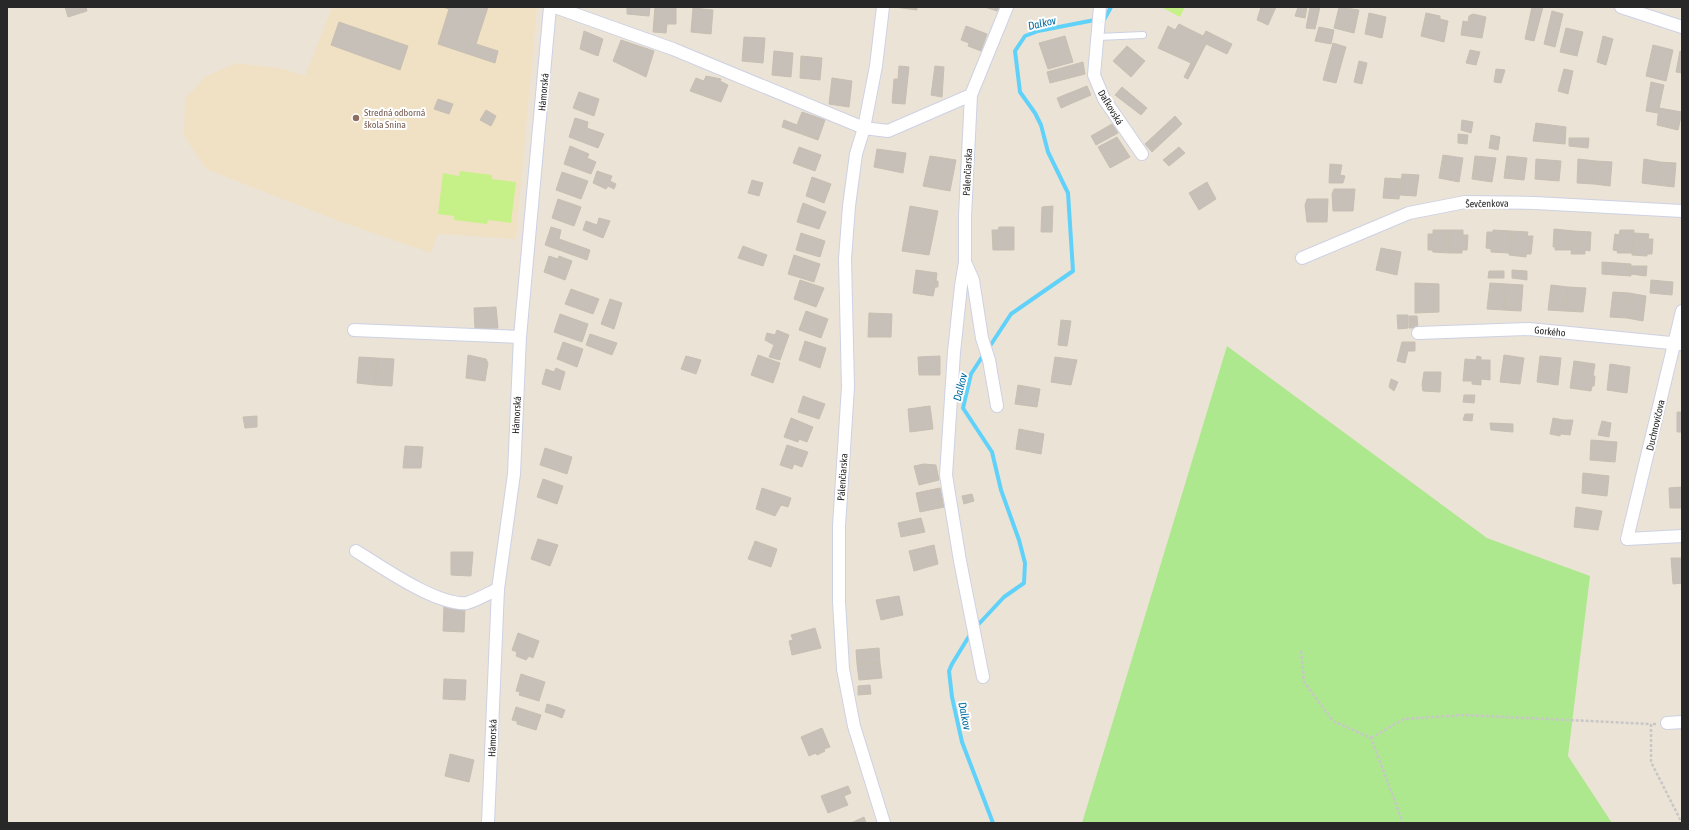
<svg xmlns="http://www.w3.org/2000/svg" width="1689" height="830" font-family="'Asap Condensed',sans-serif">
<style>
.education{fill:#f0e1c5}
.green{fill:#aee88e}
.pitch{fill:#c6f189}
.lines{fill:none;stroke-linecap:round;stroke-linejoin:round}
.stream{stroke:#60d2f9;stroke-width:4}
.building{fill:#c7c0b8;stroke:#c7bfb1}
.lane-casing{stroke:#cdd1e3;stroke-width:8}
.street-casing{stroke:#cdd1e3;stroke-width:14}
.path{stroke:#c7c7c7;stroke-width:2.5;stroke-dasharray:3 2;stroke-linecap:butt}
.lane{stroke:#fff;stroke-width:6}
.street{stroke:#fff;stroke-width:12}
.education-dot{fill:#8d6e63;stroke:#fff;stroke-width:1.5}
.labels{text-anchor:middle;stroke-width:4;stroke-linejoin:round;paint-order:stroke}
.street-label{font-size:10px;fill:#282828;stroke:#fff}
.education-label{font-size:10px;fill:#785e54;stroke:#fff;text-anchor:start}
.water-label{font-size:11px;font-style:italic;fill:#026da2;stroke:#fff}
</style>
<rect width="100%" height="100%" fill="#ece3d7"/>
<path class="education" d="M 332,7 L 537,7 L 516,239 L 438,234 L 431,253 L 341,222 L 206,169 L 184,136 L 185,99 L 205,77 L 236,63 L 284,69 L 305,76 Z"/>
<path class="green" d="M 1227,346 L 1487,538 L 1590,576 L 1568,756 L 1612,823 L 1082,823 Z"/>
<path class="pitch" d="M 1161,7 L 1185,7 L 1180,17 Z
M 460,171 L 492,175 L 492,179 L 516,182 L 511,223 L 488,220 L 487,224 L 454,220 L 454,216 L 438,214 L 443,173 L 459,176 Z"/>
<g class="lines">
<path class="stream" d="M 988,349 L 1011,314 L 1073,271 L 1068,193 L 1048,152 L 1041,125 L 1035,113 L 1020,92 L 1015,51 L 1025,36 L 1038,31 L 1105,18 L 1111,7
M 976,627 L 1004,597 L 1024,583 L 1025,563 L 1019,540 L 1001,490 L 992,452 L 963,408 L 971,374 L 984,354
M 971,633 L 952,664 L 949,671 L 952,697 L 962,742 L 993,823"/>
</g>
<path class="building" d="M 65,7 L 86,7 L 87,11 L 68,17 Z
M 443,7 L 488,7 L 476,44 L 498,51 L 495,63 L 438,44 L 449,9 Z
M 627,7 L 650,7 L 649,16 L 627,14 Z
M 655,7 L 676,7 L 676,24 L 667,24 L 666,33 L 653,32 Z
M 894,7 L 917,7 L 917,10 Z
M 985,7 L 999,7 L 997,11 Z
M 1261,7 L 1276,7 L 1268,25 L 1257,20 Z
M 1298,7 L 1307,7 L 1305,18 L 1295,16 Z
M 1310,7 L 1320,7 L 1315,29 L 1306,28 Z
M 1339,7 L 1359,10 L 1354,33 L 1334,28 Z
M 1532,7 L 1543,7 L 1534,41 L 1525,39 Z
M 693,8 L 713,10 L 711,34 L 691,32 Z
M 1552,11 L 1563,14 L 1555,47 L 1544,44 Z
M 1369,13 L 1386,17 L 1382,38 L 1365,34 Z
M 1426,13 L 1440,16 L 1440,19 L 1448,21 L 1444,42 L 1421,36 Z
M 1473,14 L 1486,17 L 1482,38 L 1461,35 L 1463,21 L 1468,22 L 1469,16 Z
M 339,22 L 408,46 L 400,70 L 331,45 Z
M 1179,24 L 1203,36 L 1206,31 L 1232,44 L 1227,54 L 1206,44 L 1188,79 L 1184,77 L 1191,63 L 1158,48 L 1168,26 L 1175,30 Z
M 966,26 L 987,34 L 981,51 L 968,46 L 969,43 L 961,40 Z
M 1319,27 L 1334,30 L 1331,44 L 1315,41 Z
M 1566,28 L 1583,32 L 1577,56 L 1560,52 Z
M 584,31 L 603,39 L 598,56 L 580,49 Z
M 1065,36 L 1073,62 L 1048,69 L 1039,43 Z
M 1603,36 L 1613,39 L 1606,65 L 1597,62 Z
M 744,37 L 765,38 L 763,63 L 742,61 Z
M 621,40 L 654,51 L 646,77 L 613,61 Z
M 1333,43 L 1346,47 L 1336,83 L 1323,80 Z
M 1653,45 L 1673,50 L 1666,81 L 1646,76 Z
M 1127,46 L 1145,61 L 1131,77 L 1113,61 Z
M 1470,50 L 1480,52 L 1476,65 L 1466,63 Z
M 774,51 L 793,53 L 791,77 L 772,75 Z
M 1680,51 L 1682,52 L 1682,73 L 1676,72 Z
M 801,56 L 822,58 L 820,80 L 800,78 Z
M 1359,61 L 1367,63 L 1362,84 L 1354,82 Z
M 1083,62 L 1085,74 L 1050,83 L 1047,72 Z
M 899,66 L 909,67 L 905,104 L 892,103 L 894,79 L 898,79 Z
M 935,66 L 944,67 L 942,97 L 931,95 Z
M 1496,69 L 1505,70 L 1501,83 L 1494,82 Z
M 1564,69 L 1573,71 L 1568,94 L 1558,91 Z
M 706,76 L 721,79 L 720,81 L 728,85 L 721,102 L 690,91 L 696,78 L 704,81 Z
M 832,78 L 852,81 L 849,107 L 829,104 Z
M 1651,82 L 1664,85 L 1658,113 L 1646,111 Z
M 1087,86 L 1091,95 L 1061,108 L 1057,98 Z
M 1122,87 L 1147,108 L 1141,115 L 1115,95 Z
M 579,92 L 599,99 L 594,116 L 573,108 Z
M 438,99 L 453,104 L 449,114 L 434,109 Z
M 1659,108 L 1682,112 L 1678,130 L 1657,125 Z
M 486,110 L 496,116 L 491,126 L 480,120 Z
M 802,112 L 825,120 L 818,140 L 782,127 L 784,120 L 797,125 Z
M 1175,116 L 1182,124 L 1152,152 L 1145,144 Z
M 575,118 L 588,122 L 587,128 L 604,134 L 598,148 L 569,137 Z
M 1462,120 L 1473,122 L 1471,133 L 1461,130 Z
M 1536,123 L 1566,127 L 1565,144 L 1533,141 Z
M 1112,124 L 1118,133 L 1096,145 L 1091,136 Z
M 1458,134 L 1468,135 L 1467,144 L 1458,143 Z
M 1491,135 L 1500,137 L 1498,150 L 1489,148 Z
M 1117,137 L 1130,157 L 1110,168 L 1098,147 Z
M 1569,138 L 1589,138 L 1588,148 L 1569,146 Z
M 570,146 L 589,154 L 587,158 L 596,162 L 591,174 L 564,164 Z
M 799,147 L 821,155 L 815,171 L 793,163 Z
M 1179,147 L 1185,153 L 1169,166 L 1163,160 Z
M 877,149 L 906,153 L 903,173 L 874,167 Z
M 1443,155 L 1463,158 L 1459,182 L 1439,178 Z
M 930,156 L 956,160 L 950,191 L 923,186 Z
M 1475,156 L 1496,158 L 1492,182 L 1472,179 Z
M 1507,156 L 1527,158 L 1524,180 L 1504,178 Z
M 1536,159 L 1561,161 L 1559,181 L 1535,179 Z
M 1578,159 L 1596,161 L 1594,184 L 1577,183 Z
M 1644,159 L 1660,162 L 1657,185 L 1642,183 Z
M 1596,161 L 1612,162 L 1610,186 L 1594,184 Z
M 1660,162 L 1676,163 L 1674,187 L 1657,185 Z
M 1330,164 L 1342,165 L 1340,175 L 1345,176 L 1343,183 L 1329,183 Z
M 597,171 L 612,176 L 610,181 L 616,184 L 614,189 L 608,186 L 606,189 L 593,183 Z
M 562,172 L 588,181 L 581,199 L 556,190 Z
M 1402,174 L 1419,175 L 1416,196 L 1400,195 Z
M 812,177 L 831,184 L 824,203 L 806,196 Z
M 1385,178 L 1401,179 L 1399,199 L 1383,198 Z
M 752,180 L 763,183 L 759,196 L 748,193 Z
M 1207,182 L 1216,199 L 1199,210 L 1189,193 Z
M 1334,189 L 1355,189 L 1353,211 L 1333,211 L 1332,194 Z
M 558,199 L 581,207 L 574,226 L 552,218 Z
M 1307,199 L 1328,199 L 1327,222 L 1307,222 L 1305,205 Z
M 803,203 L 826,212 L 819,229 L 797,222 Z
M 910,206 L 938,211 L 933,236 L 914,233 L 915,231 L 906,229 Z
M 1053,206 L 1052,232 L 1041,232 L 1042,207 Z
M 599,218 L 610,221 L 603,238 L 583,230 L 586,221 L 597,225 Z
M 551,227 L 561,230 L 559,239 L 590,250 L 587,260 L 545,245 Z
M 999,227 L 1014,227 L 1014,250 L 993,250 L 992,230 L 998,230 Z
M 906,229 L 915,231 L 914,233 L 933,236 L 929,255 L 902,251 Z
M 1554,229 L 1574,231 L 1571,250 L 1555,250 L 1555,247 L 1553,247 Z
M 1433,230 L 1449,230 L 1449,253 L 1433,252 L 1432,250 L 1428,250 L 1428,234 L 1433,234 Z
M 1449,230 L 1463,230 L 1463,235 L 1468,235 L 1467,250 L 1462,250 L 1462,253 L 1449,253 Z
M 1493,230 L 1511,231 L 1509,253 L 1491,252 L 1491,249 L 1486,248 L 1487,232 L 1493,232 Z
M 1620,230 L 1634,230 L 1632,253 L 1617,253 L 1618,251 L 1613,250 L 1615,234 L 1619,235 Z
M 1511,231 L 1528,232 L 1527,236 L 1533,236 L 1531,254 L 1526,254 L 1526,257 L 1509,255 Z
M 1574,231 L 1591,232 L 1590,251 L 1585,250 L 1585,254 L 1571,254 Z
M 801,233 L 825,241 L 820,257 L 796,250 Z
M 1634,233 L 1649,234 L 1648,239 L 1653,239 L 1652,254 L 1647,254 L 1647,256 L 1632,255 Z
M 743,246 L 767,255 L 763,266 L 738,258 Z
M 1381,248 L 1401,252 L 1397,275 L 1376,270 Z
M 794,255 L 820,264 L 814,282 L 788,274 Z
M 549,256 L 558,259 L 559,256 L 572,261 L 565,280 L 544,272 Z
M 1602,262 L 1631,264 L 1631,276 L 1602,274 Z
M 1631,266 L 1647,266 L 1646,276 L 1631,274 Z
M 916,270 L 937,273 L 936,281 L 938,281 L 938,287 L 935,287 L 933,296 L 913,293 Z
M 1512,270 L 1527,271 L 1527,280 L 1512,278 Z
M 1489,271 L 1504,271 L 1504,278 L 1488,278 Z
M 800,280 L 824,288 L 816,307 L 794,299 Z
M 1651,280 L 1673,282 L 1672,295 L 1650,293 Z
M 1415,283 L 1439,284 L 1439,312 L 1415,313 Z
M 1490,283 L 1506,284 L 1504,310 L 1487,309 Z
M 1506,284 L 1523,285 L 1521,311 L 1504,310 Z
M 1551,285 L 1568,287 L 1565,311 L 1548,310 Z
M 1568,287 L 1586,288 L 1583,312 L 1565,311 Z
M 571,289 L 599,299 L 593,314 L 565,304 Z
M 1613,292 L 1629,293 L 1627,318 L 1610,317 Z
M 1629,293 L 1646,296 L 1643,321 L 1627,318 Z
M 610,299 L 622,303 L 614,329 L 601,324 Z
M 496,307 L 498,328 L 475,329 L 474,308 Z
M 806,311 L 828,319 L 821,338 L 799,330 Z
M 869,313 L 892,314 L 891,337 L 868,337 Z
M 560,314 L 588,324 L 582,342 L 554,332 Z
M 1397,315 L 1408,315 L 1408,328 L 1398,329 Z
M 1409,316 L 1417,316 L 1418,328 L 1409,328 Z
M 1061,320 L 1071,321 L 1067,346 L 1058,345 Z
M 777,330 L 789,335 L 780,360 L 769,357 L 774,345 L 765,340 L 767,333 L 775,335 Z
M 590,334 L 617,343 L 612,355 L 586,345 Z
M 805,341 L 826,348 L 820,368 L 799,360 Z
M 563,342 L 583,349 L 577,367 L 557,359 Z
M 1402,342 L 1415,342 L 1415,351 L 1408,351 L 1405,363 L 1397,361 Z
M 468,355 L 486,359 L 488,363 L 485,381 L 466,378 Z
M 758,355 L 780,363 L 773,383 L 751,375 Z
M 1504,355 L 1524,358 L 1520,384 L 1500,382 Z
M 686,356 L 701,360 L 696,374 L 681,369 Z
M 940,356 L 940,375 L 919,375 L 918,357 Z
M 1477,356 L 1481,357 L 1481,360 L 1490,360 L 1490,380 L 1481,379 L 1481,385 L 1472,384 L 1472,381 L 1463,381 L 1465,359 L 1476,360 Z
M 1540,356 L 1561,358 L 1558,385 L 1537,382 Z
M 359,357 L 377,358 L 375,385 L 357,383 Z
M 1055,357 L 1077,360 L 1071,385 L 1051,382 Z
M 377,358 L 394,359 L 392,386 L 375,385 Z
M 1574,361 L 1595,364 L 1593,376 L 1595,376 L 1594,386 L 1592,386 L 1591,391 L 1570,388 Z
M 1610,364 L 1630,367 L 1627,393 L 1607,390 Z
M 556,368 L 565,372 L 560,390 L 542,384 L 546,369 L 554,372 Z
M 1424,372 L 1441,372 L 1440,392 L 1423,391 L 1422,385 Z
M 1391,379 L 1398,382 L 1394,391 L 1389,387 Z
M 1018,385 L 1040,389 L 1037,407 L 1015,404 Z
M 1464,395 L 1475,395 L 1474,403 L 1463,402 Z
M 803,396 L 825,404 L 819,419 L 798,412 Z
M 930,406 L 933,429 L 910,432 L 908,409 Z
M 1677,412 L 1682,412 L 1682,432 L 1677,432 Z
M 1465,414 L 1473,414 L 1472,421 L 1463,420 Z
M 257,416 L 257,427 L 245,428 L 243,417 Z
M 791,418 L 813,427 L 807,442 L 799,439 L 798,442 L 784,437 Z
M 1553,418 L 1563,420 L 1560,436 L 1550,434 Z
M 1563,420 L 1573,420 L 1570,435 L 1561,434 Z
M 1602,421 L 1611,423 L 1609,437 L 1598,435 Z
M 1490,423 L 1513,424 L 1513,432 L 1491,430 Z
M 1019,429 L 1044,434 L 1041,454 L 1016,449 Z
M 1591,440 L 1617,442 L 1615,462 L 1590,460 Z
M 787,445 L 808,452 L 802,467 L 794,464 L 792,469 L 780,465 Z
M 405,446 L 423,447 L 421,468 L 403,468 Z
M 545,448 L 572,457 L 567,474 L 540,465 Z
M 924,464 L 936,465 L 939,480 L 919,485 L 914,466 Z
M 1583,473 L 1609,476 L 1607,496 L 1582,493 Z
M 543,479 L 563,486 L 557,504 L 537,497 Z
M 1682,487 L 1682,508 L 1670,508 L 1669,488 Z
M 762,488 L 791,498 L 788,507 L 781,505 L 775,516 L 756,509 Z
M 940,488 L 944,507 L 920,512 L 916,493 Z
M 972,494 L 974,501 L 964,504 L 962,496 Z
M 1576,507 L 1602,511 L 1598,530 L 1574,527 Z
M 921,518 L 925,532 L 901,537 L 898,523 Z
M 538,539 L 558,545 L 550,566 L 531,559 Z
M 755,541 L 777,549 L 771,567 L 748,559 Z
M 934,545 L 938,564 L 914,571 L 909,551 Z
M 451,552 L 473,552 L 471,576 L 451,575 Z
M 1671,558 L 1682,558 L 1682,583 L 1673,584 Z
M 899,596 L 903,615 L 881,620 L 876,600 Z
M 444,606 L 465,608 L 464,632 L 443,631 Z
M 815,628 L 821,648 L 792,655 L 789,641 L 793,640 L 791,635 Z
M 518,633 L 539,641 L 533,658 L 529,656 L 526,660 L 516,656 L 517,652 L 512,650 Z
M 879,648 L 880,663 L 857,664 L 856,650 Z
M 880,663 L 882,678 L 859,680 L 857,664 Z
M 521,674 L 545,682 L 539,701 L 519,695 L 520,692 L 516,691 Z
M 444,679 L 466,680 L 465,700 L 443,699 Z
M 870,685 L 871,694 L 858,695 L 858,686 Z
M 547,704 L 557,707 L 555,715 L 545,712 Z
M 516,707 L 541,715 L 536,730 L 517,724 L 517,721 L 512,720 Z
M 557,707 L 565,710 L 562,718 L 555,715 Z
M 822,728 L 830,747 L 824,749 L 825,751 L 817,755 L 816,753 L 809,756 L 801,737 Z
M 450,754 L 474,760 L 469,782 L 445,776 Z
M 848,786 L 851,793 L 844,796 L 848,805 L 828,813 L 821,796 Z
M 864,817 L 866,823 L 851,823 Z"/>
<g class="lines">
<g class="lane-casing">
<path id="lane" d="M 1098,37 L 1143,35"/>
</g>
<g class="street-casing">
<path id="street" d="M 555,7 L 673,49 L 864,128 L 888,131 L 971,95 L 1007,7
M 883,7 L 876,66 L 864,128 L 856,154 L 849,206 L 845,259 L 848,387 L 839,526 L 839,601 L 843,669 L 854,726 L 884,823
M 1100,7 L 1094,75 L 1104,99 L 1142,154
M 1621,7 L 1682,27
M 971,95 L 965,216 L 965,262 L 961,286 L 954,352 L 946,475 L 960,561 L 983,677
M 1302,258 L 1409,213 L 1465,202 L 1535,203 L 1682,211
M 965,262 L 973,280 L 982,338 L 989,360 L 997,406
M 1682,311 L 1627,539 L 1682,536
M 354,330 L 520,337
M 1418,333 L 1529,329 L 1681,344
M 356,551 C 382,567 437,606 467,603 C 475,601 489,593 498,589
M 1667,723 L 1682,722
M 488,823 L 498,589 L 514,474 L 520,337 L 550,7"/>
</g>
<path class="path" d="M 1301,651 L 1304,682 L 1333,721 L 1371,738 L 1403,823
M 1656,724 L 1651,724 L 1651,762 L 1682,823
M 1371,738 L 1404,719 L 1464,715 L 1651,724"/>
<use href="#lane" class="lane"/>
<use href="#street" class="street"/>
</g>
<circle class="education-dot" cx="356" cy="118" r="4"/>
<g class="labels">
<g class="street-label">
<text transform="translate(543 92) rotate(-85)" y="4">Hámorská</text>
<text transform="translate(1111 107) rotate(59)" y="4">Daľkovská</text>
<text transform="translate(967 172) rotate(-87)" y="4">Pálenčiarska</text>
<text transform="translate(1487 203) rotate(-1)" y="4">Ševčenkova</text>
<text transform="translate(1550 331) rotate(6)" y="4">Gorkého</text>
<text transform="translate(516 415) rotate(-87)" y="4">Hámorská</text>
<text transform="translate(1655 425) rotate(-77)" y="4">Duchnovičova</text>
<text transform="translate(842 477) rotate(-86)" y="4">Pálenčiarska</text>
<text transform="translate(492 738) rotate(-88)" y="4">Hámorská</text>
</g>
<g class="education-label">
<text x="364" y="116">Stredná odborná<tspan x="364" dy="12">škola Snina</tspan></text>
</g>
<g class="water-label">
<text transform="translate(1042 23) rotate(-13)" y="4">Dalkov</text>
<text transform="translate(960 387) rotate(-76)" y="4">Dalkov</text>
<text transform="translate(965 716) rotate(78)" y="4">Dalkov</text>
</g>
</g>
<rect width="1689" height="830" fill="none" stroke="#282828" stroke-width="16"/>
</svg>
